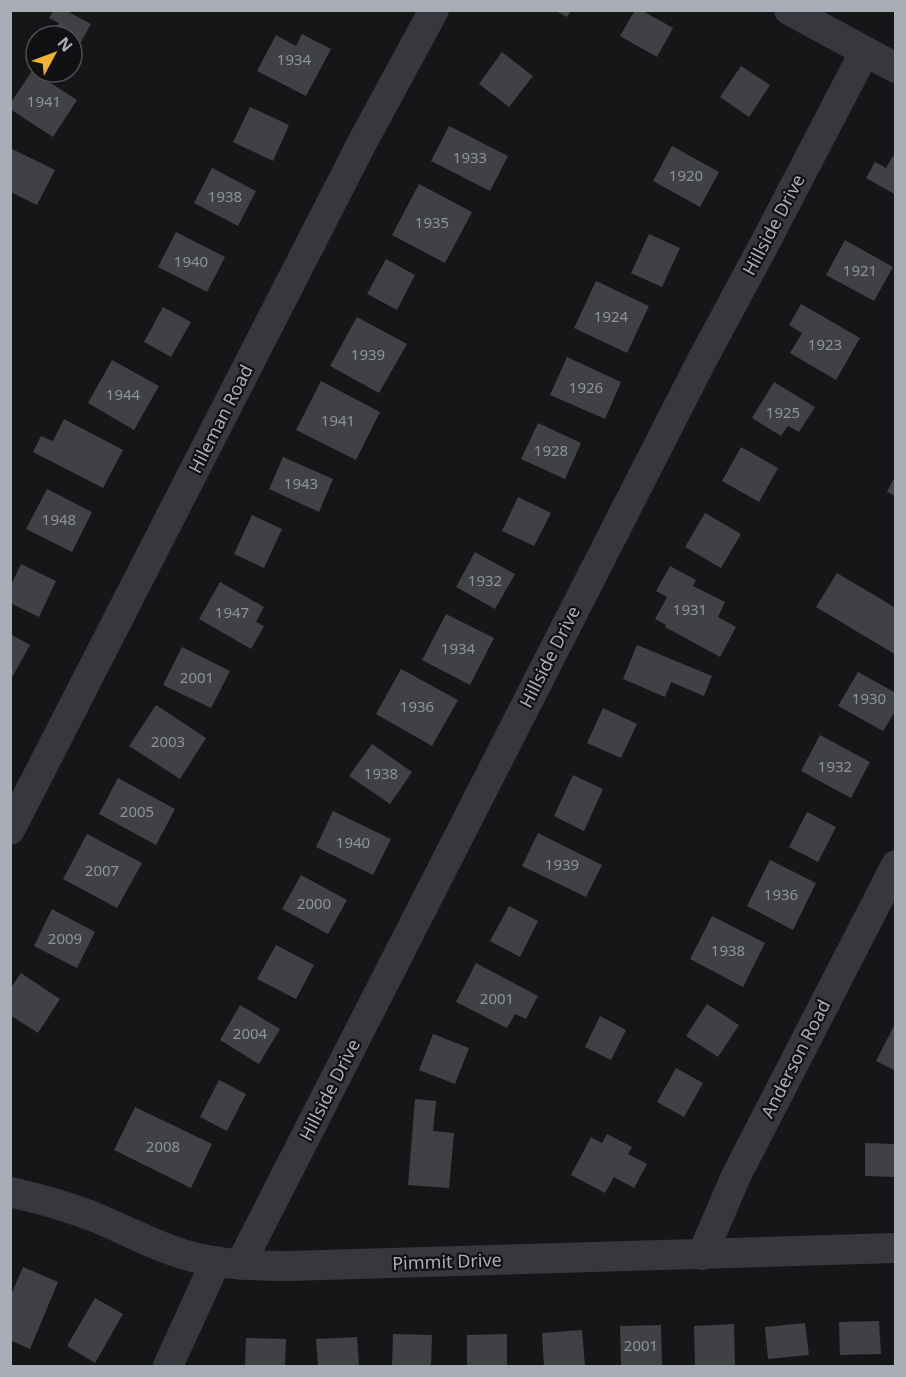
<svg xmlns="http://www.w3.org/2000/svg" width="906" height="1377" font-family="'Noto Sans',sans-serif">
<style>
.building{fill:#404145}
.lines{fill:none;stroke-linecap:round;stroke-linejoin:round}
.minor{stroke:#37383d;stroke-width:30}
.labels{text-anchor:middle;stroke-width:4.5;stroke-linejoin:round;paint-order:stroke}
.number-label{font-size:15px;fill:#8e929b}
.street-label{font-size:18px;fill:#a8adb8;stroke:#111113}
</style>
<rect width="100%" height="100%" fill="#161618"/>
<path class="building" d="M 54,10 L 65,10 L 91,24 L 72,58 L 72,36 L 52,36 L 59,23 L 49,18 Z
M 554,10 L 571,10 L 567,17 Z
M 635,10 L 641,10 L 673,28 L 657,57 L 620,36 Z
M 302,34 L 331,49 L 306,96 L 257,71 L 276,35 L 296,46 Z
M 502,52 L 533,76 L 509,107 L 479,84 Z
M 741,66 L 770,85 L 749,117 L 720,97 Z
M 32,71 L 77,100 L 53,137 L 10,109 L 10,104 Z
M 250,107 L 289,125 L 273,161 L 233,142 Z
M 449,126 L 508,156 L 490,191 L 431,161 Z
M 672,146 L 719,172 L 700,207 L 653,181 Z
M 10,148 L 55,170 L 37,205 L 10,192 Z
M 896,151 L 896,195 L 866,178 L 875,162 L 886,168 Z
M 212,168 L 256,191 L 238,226 L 194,203 Z
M 419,184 L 472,212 L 445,263 L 392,235 Z
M 176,232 L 225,257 L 207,292 L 158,267 Z
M 649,234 L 680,248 L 662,287 L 631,273 Z
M 845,240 L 893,267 L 874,301 L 826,275 Z
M 386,259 L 415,275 L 397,310 L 367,294 Z
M 596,281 L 649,306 L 627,353 L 574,328 Z
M 801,304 L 860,338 L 836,380 L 790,353 L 802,333 L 789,325 Z
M 163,307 L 191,322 L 171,357 L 144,342 Z
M 357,317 L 407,344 L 379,393 L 330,366 Z
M 567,357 L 621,382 L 605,419 L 550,395 Z
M 112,360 L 159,386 L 134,430 L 88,403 Z
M 321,381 L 380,412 L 356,460 L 296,430 Z
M 774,382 L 815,407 L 799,432 L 788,426 L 781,436 L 752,418 Z
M 64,419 L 123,450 L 103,488 L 33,452 L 41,436 L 53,441 Z
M 538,423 L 581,443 L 565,479 L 521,459 Z
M 741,447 L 778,468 L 759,502 L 722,481 Z
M 283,457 L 333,479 L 319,512 L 269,489 Z
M 896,474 L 896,496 L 887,492 Z
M 47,489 L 92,512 L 72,552 L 26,529 Z
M 518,497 L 551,513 L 534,546 L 502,531 Z
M 705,513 L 741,534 L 721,568 L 685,547 Z
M 252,515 L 282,529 L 264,568 L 234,554 Z
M 475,552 L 515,574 L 495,609 L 456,587 Z
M 21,564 L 56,581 L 39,617 L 10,603 L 10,587 Z
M 670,566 L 696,580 L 693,586 L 725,602 L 718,617 L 736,627 L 720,657 L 665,627 L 666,625 L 655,619 L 667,597 L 656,591 Z
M 837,573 L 896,608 L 896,655 L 816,607 Z
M 220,582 L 264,607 L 256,622 L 264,626 L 251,649 L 199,619 Z
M 446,614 L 494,638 L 470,685 L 422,660 Z
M 10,634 L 30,645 L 10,681 Z
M 637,645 L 712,676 L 704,696 L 671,682 L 665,697 L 623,679 Z
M 182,647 L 230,671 L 211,708 L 163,685 Z
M 401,669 L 458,700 L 432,746 L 376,714 Z
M 858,672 L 896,693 L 896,710 L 883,731 L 838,706 Z
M 156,705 L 206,738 L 180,779 L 129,746 Z
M 603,708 L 637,724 L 621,758 L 587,743 Z
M 820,735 L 870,762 L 851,798 L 801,771 Z
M 372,744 L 412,772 L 390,804 L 349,776 Z
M 573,775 L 603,789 L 584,831 L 554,816 Z
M 118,778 L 175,809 L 156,845 L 99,814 Z
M 333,811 L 391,839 L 373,875 L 316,847 Z
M 807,812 L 836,827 L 818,862 L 789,847 Z
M 538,833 L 602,865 L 586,897 L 522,866 Z
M 87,834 L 142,863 L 117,908 L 63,879 Z
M 770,860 L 816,883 L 793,930 L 747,906 Z
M 301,875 L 347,900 L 328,934 L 282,909 Z
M 509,906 L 538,921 L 520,957 L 490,941 Z
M 52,909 L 95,932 L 77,968 L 34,946 Z
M 712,916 L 765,943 L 743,987 L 690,959 Z
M 276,945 L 314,965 L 296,999 L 257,979 Z
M 476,963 L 538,996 L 526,1019 L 515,1014 L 507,1028 L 456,1002 Z
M 21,973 L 60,999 L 38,1033 L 10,1015 L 10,989 Z
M 707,1004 L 739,1025 L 718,1057 L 686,1036 Z
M 240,1005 L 280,1029 L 259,1064 L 220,1040 Z
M 600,1016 L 626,1030 L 611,1060 L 585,1047 Z
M 896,1022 L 896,1071 L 876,1061 Z
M 433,1034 L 469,1048 L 455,1084 L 419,1070 Z
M 676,1068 L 703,1083 L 684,1117 L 657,1102 Z
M 219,1080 L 246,1094 L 227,1131 L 200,1117 Z
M 415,1099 L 436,1101 L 433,1131 L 454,1133 L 449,1188 L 408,1185 Z
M 135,1107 L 212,1144 L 191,1188 L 114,1150 Z
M 607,1134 L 632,1147 L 628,1154 L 647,1164 L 634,1188 L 614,1177 L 605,1193 L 571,1175 L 591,1137 L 602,1143 Z
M 865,1143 L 896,1144 L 896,1177 L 865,1176 Z
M 23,1267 L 58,1282 L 30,1349 L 10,1340 L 10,1297 Z
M 95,1298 L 123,1314 L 95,1363 L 67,1346 Z
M 879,1321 L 881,1354 L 840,1355 L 839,1322 Z
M 805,1323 L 809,1355 L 768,1359 L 765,1327 Z
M 734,1324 L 735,1366 L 695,1366 L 694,1326 Z
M 661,1325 L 662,1366 L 621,1366 L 620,1326 Z
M 582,1330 L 585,1366 L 544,1366 L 542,1333 Z
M 393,1334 L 432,1335 L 431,1366 L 392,1366 Z
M 507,1334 L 507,1366 L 467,1366 L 467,1335 Z
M 357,1337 L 359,1366 L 318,1366 L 316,1339 Z
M 246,1338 L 286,1339 L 285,1366 L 245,1366 Z"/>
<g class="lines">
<path class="minor" d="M 789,10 L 896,68
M 10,830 L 364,139 L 434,10
M 10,1192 C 41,1199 70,1207 99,1219 C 132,1233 165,1251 201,1259 C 230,1265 259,1266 288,1266 L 896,1248
M 702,1255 L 736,1176 L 896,865
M 240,1265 L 701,362 L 766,241 L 865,51
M 168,1366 L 216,1261"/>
</g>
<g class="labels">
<g class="number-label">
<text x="294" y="65">1934</text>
<text x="44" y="107">1941</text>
<text x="470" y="163">1933</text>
<text x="686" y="181">1920</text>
<text x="225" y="202">1938</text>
<text x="432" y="228">1935</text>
<text x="191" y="267">1940</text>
<text x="860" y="276">1921</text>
<text x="611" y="322">1924</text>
<text x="825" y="350">1923</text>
<text x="368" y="360">1939</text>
<text x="586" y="393">1926</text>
<text x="123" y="400">1944</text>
<text x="783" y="418">1925</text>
<text x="338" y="426">1941</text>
<text x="551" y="456">1928</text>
<text x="301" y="489">1943</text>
<text x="59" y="525">1948</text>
<text x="485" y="586">1932</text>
<text x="690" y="615">1931</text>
<text x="232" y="618">1947</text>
<text x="458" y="654">1934</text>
<text x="197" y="683">2001</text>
<text x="869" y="704">1930</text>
<text x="417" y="712">1936</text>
<text x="168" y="747">2003</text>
<text x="835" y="772">1932</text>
<text x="381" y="779">1938</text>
<text x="137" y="817">2005</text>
<text x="353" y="848">1940</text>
<text x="562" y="870">1939</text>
<text x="102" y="876">2007</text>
<text x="781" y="900">1936</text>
<text x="314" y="909">2000</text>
<text x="65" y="944">2009</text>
<text x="728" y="956">1938</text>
<text x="497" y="1004">2001</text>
<text x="250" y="1039">2004</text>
<text x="163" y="1152">2008</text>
<text x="641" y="1351">2001</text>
</g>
<g class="street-label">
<text transform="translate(774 225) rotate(-62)" y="6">Hillside Drive</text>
<text transform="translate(221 419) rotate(-63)" y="6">Hileman Road</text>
<text transform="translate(550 657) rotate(-63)" y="6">Hillside Drive</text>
<text transform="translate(796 1059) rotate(-63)" y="6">Anderson Road</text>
<text transform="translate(330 1090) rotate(-63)" y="6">Hillside Drive</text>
<text transform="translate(447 1262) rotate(-2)" y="6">Pimmit Drive</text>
</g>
</g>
<rect width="906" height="1377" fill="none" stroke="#a8adb8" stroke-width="24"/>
<g transform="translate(54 54) rotate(49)"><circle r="28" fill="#111113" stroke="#4d4f55" stroke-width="1.5"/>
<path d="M0-4.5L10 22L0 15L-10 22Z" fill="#f2b134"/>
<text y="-9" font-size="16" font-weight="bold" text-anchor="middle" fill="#a8adb8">N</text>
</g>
</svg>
